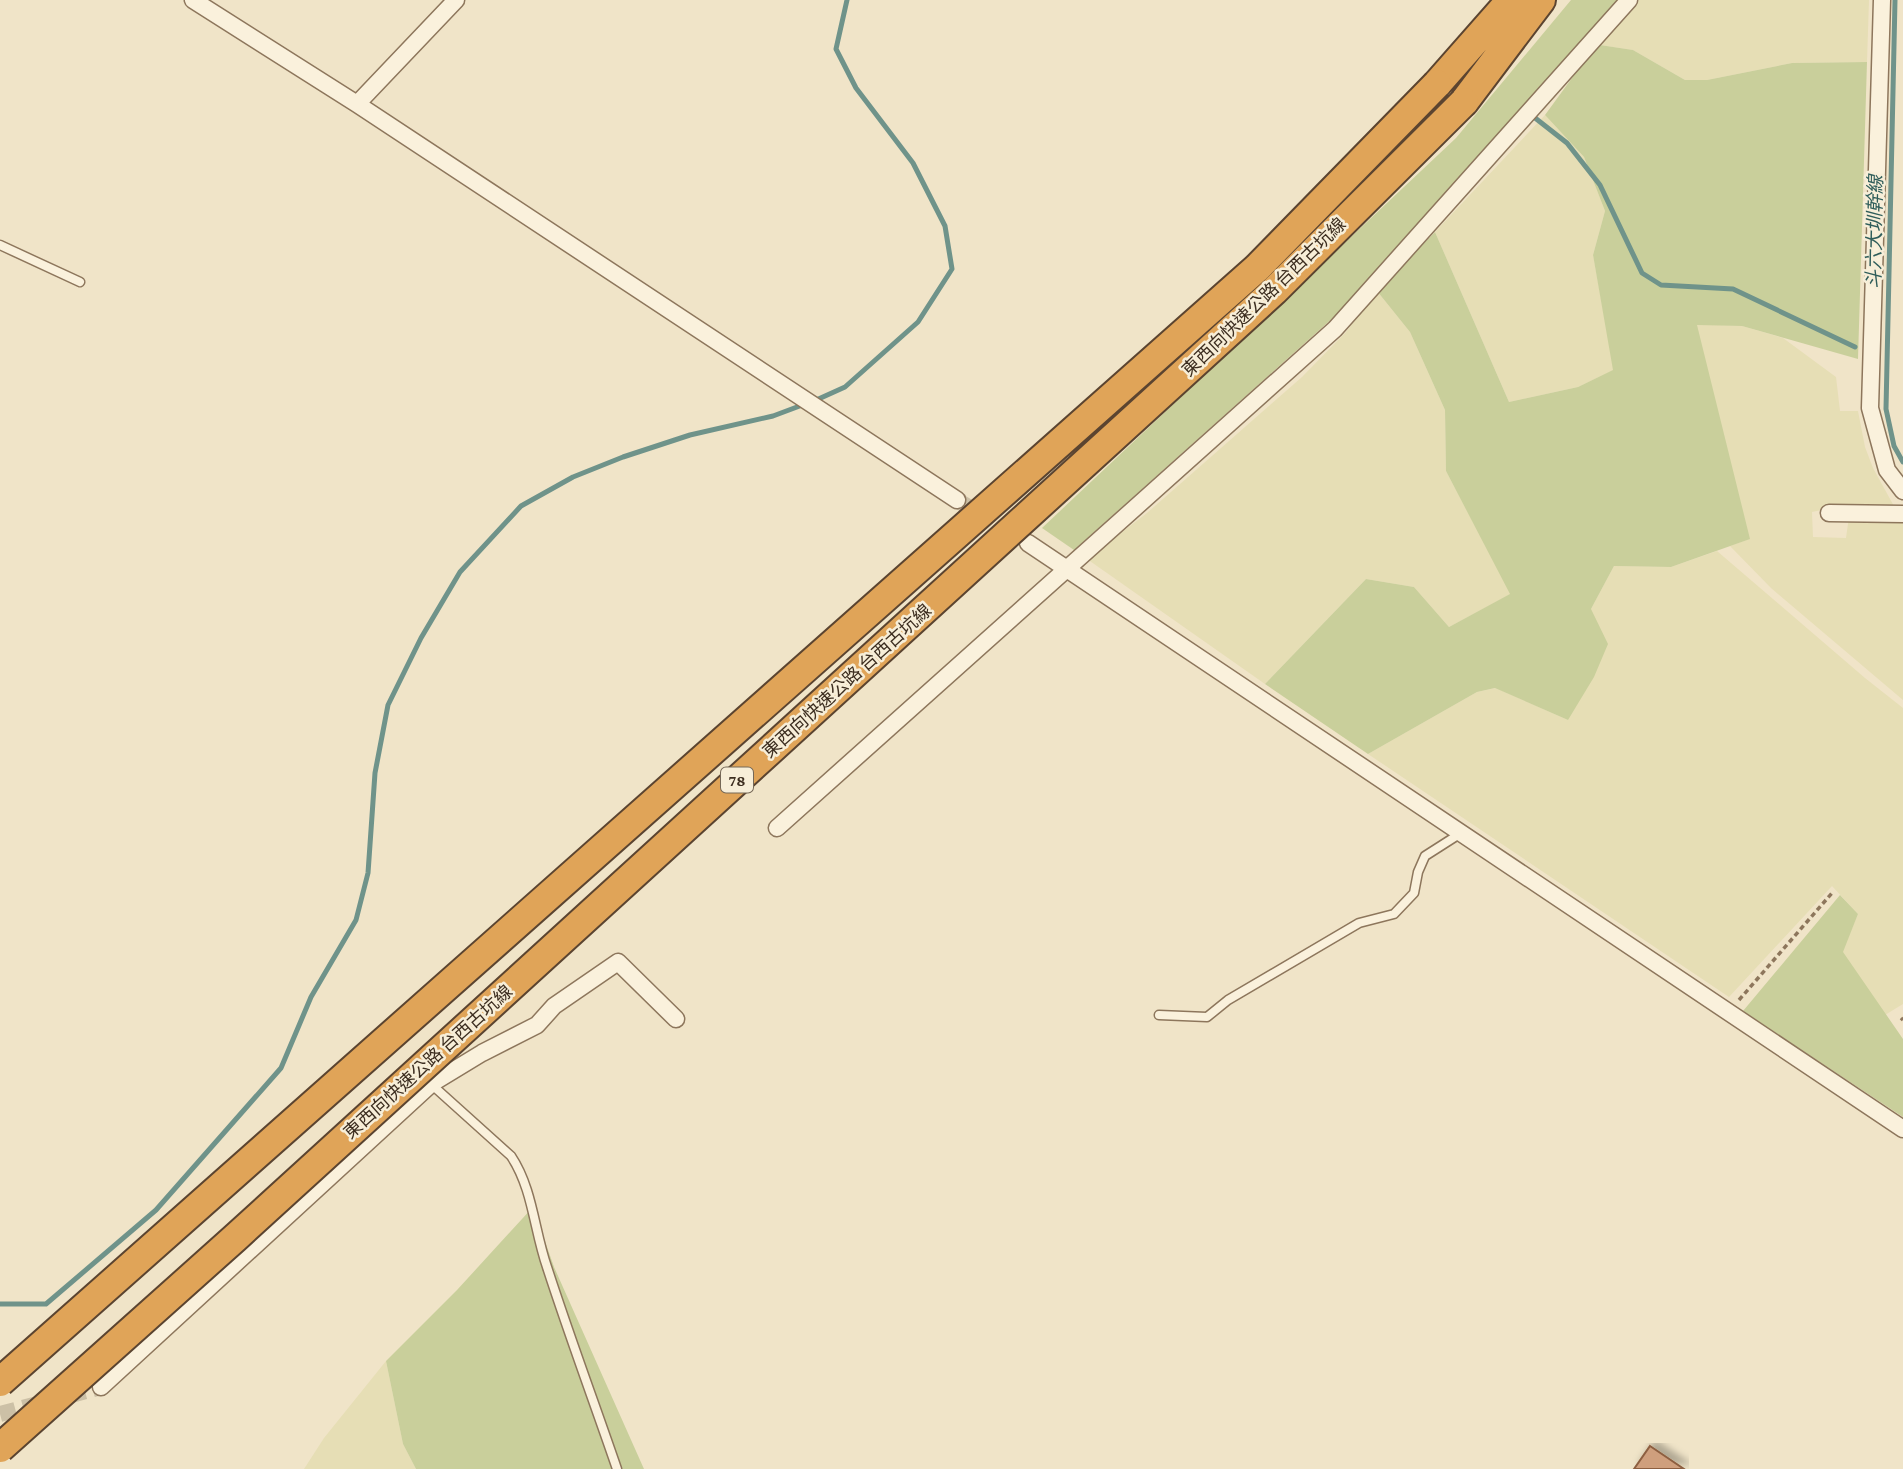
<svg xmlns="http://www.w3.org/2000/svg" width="1903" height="1469" font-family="'Crimson Pro','Noto Sans TC',serif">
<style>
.farmland{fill:#e6deb5}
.green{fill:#c9cf9b}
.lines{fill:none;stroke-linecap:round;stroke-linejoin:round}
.stream{stroke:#6f938a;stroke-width:5}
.building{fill:#cf9f7d;stroke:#8d5f41;stroke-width:2;filter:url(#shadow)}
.street-tunnel{stroke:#ccc0a6;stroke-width:16;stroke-dasharray:16 8;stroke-linecap:butt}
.lane-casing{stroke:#8d765c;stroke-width:11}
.street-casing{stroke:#8d765c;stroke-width:19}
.highway-casing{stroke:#5b4430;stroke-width:32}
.path{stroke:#8d765c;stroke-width:3.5;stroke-dasharray:5 3.5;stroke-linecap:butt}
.lane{stroke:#faf1dc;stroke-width:8}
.street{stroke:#faf1dc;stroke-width:16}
.highway{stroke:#e0a458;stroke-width:28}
.highway-bridge-casing{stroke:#5b4430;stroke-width:32;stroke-linecap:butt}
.highway-bridge{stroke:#e0a458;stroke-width:28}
.labels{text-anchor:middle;stroke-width:5;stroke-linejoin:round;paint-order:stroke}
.shield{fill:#f7eed8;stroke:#756857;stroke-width:2}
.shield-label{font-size:16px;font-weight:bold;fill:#3d2e20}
.street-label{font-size:18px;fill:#3d2e20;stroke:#f7eed8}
.water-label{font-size:19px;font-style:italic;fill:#2f5d5a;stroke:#f7eed8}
</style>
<defs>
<filter id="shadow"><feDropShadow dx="5.5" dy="-5.5" stdDeviation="3.5" flood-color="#0004"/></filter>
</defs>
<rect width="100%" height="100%" fill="#f0e4c8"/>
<path class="farmland" d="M 1639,0 L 1869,0 L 1867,62 L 1792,63 L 1707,80 L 1685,80 L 1633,50 L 1600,45 Z
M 1545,115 L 1584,157 L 1605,211 L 1593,255 L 1614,370 L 1578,387 L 1509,402 L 1435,232 Z
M 1377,291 L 1410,332 L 1445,410 L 1446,471 L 1511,594 L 1449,627 L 1414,587 L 1366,579 L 1265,684 L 1087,559 L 1147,513 L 1302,377 L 1346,332 Z
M 1696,324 L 1742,326 L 1783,338 L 1836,377 L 1840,411 L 1858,411 L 1865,447 L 1873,468 L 1895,508 L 1831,508 L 1812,512 L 1813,537 L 1846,538 L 1849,517 L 1903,522 L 1903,700 L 1771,588 L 1730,546 L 1749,539 Z
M 1717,551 L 1865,678 L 1903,708 L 1903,1004 L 1885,1015 L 1842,952 L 1858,914 L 1832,886 L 1729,997 L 1368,754 L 1477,692 L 1496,688 L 1568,720 L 1591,609 L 1614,566 L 1671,567 Z
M 386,1361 L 403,1444 L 416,1469 L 304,1469 L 324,1438 Z"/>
<path class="green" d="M 1571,0 L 1621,0 L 1335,316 L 1074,550 L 1042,528 L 1456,138 Z
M 1600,45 L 1633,50 L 1685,80 L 1707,80 L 1792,63 L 1867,62 L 1858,359 L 1742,326 L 1697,325 L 1750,539 L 1671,567 L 1614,566 L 1591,609 L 1608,644 L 1594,677 L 1568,720 L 1495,688 L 1477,692 L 1368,754 L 1265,684 L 1366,579 L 1414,587 L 1449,627 L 1510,594 L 1446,471 L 1445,410 L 1410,332 L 1377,291 L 1435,232 L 1509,402 L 1578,387 L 1613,370 L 1593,255 L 1605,211 L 1584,157 L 1545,115 L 1580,67 Z
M 1840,895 L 1858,914 L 1843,952 L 1903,1039 L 1903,1117 L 1743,1011 Z
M 533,1207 L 554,1267 L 644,1469 L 416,1469 L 403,1444 L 386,1361 L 457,1290 Z"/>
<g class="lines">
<path class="stream" d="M 1895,0 L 1886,409 L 1894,446 L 1903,462
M 1530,114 L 1567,143 L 1600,185 L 1642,273 L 1661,285 L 1733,289 L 1855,347
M 814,401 L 845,387 L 918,322 L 952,269 L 945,226 L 913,163 L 856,88 L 836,49 L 847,0
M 0,1304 L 46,1304 L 156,1210 L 281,1068 L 311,997 L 356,920 L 368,873 L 375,773 L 388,705 L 421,638 L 460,572 L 521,506 L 573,477 L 623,457 L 690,435 L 773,416 L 805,404"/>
</g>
<path class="building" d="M 1650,1446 L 1684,1469 L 1634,1469 Z"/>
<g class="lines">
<path class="street-tunnel" d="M 957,500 L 1014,535
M 0,1414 L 101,1387"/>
<g class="lane-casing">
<path id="lane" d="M 0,245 L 80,282
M 1159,1015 L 1207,1017 L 1228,1000 L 1359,923 L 1394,914 L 1414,893 L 1418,872 L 1425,856 L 1461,833
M 431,1084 L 511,1156 C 533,1189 534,1230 547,1267 C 569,1335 594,1402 617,1469"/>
</g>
<g class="street-casing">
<path id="street" d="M 193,0 L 357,104 L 957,500
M 1882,0 L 1870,408 L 1887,470 L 1903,491
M 357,104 L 456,0
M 1829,513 L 1903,514
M 1028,543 L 1903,1129
M 777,828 L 1335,329 L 1629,0
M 101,1387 L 431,1084 L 482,1053 L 537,1025 L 554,1006 L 618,962 L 676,1019"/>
</g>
<g class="highway-casing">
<path id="highway" d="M 1437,84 L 1511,0
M 1464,102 L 1541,0"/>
</g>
<path class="path" d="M 1739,1000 L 1832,893
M 1901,1018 L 1903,1020"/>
<use href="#lane" class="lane"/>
<use href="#street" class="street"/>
<use href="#highway" class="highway"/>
<g class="highway-bridge-casing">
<path id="highway-bridge" d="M 0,1382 L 1257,268 L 1437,84
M 0,1448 L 235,1238 L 1274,291 L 1464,102"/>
</g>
<use href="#highway-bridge" class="highway-bridge"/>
</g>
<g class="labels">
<rect class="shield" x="721" y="767.5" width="32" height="25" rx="5"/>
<g class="shield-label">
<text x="737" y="786">78</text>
</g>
<g class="street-label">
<text transform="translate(1264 297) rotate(-44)" y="6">東西向快速公路 台西古坑線</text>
<text transform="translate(847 681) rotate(-42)" y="6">東西向快速公路 台西古坑線</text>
<text transform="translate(428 1062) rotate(-42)" y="6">東西向快速公路 台西古坑線</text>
</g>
<g class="water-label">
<text transform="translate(1874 232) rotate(-89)" y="7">斗六大圳幹線</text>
</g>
</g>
</svg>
